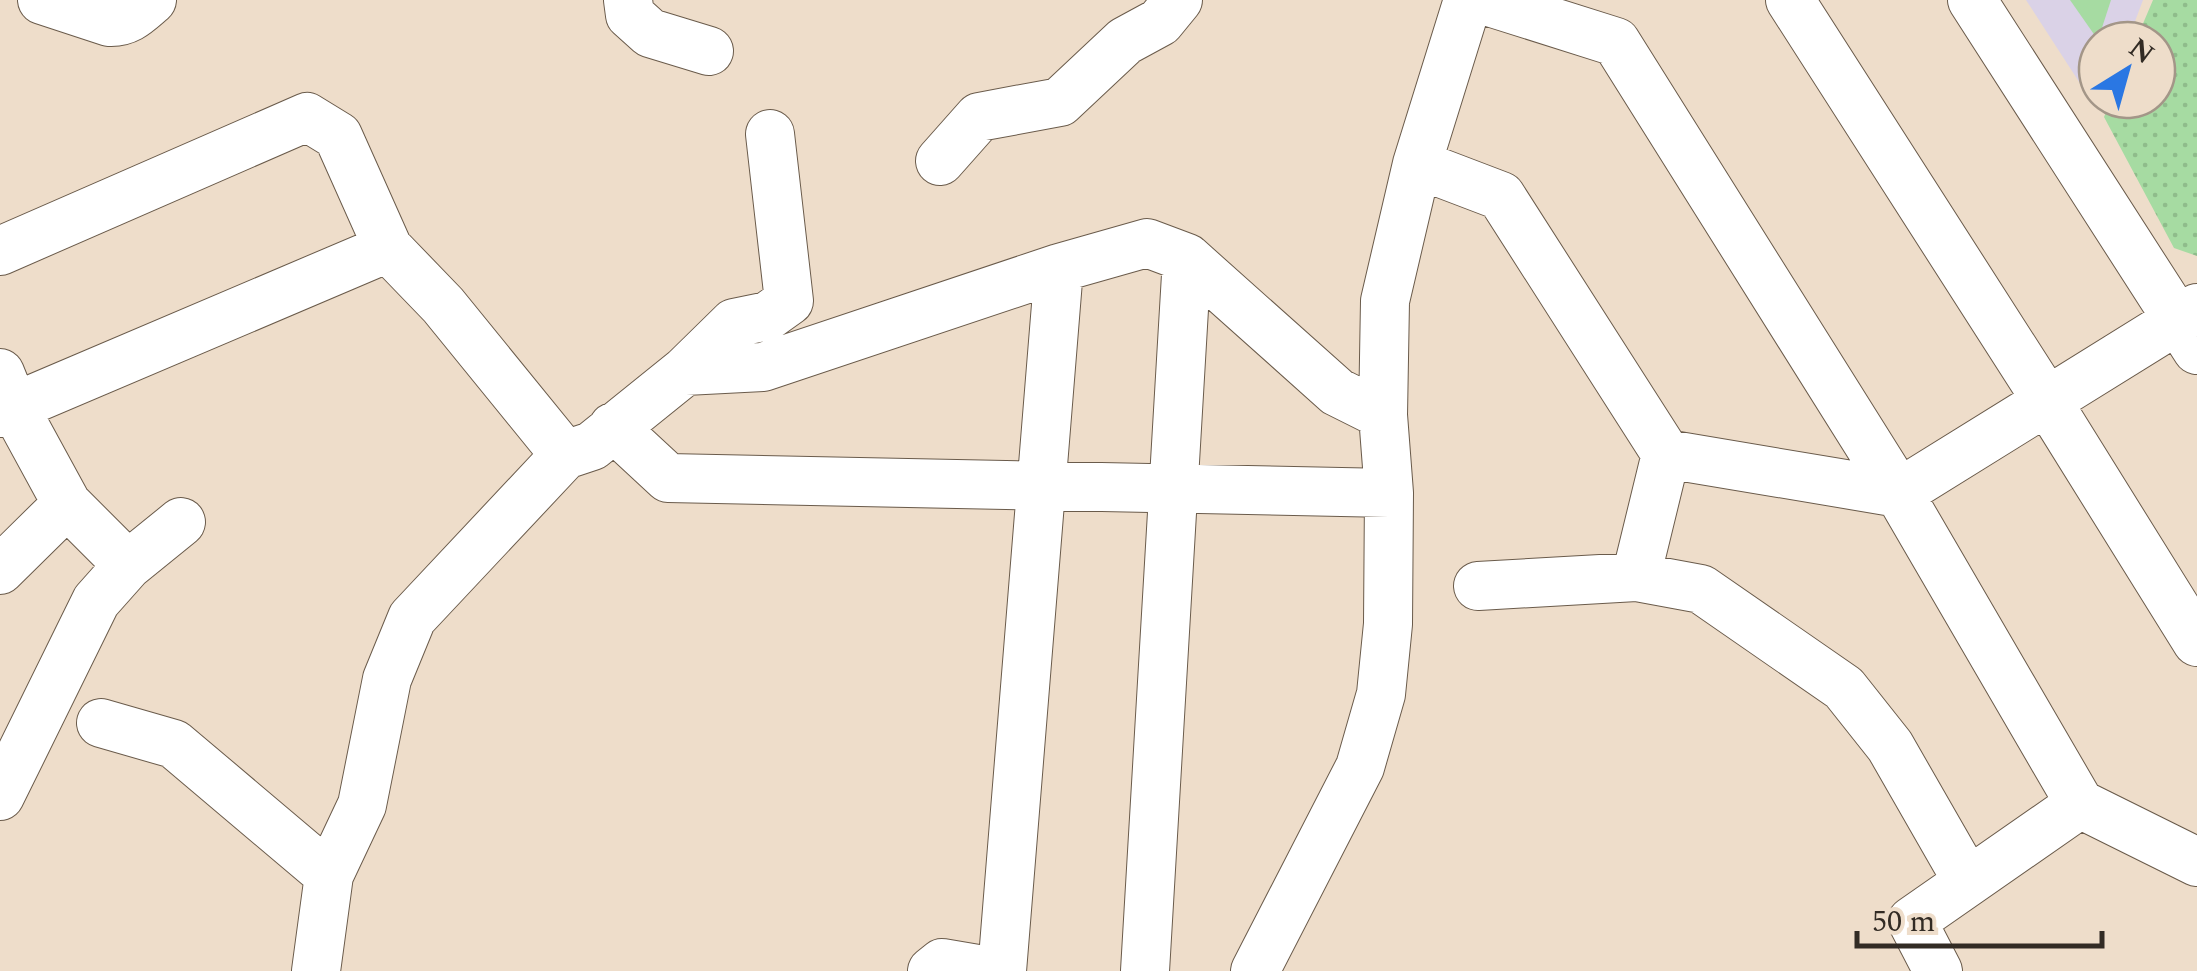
<svg xmlns="http://www.w3.org/2000/svg" width="2197" height="971" font-family="Spectral,serif">
<style>
.education{fill:#dad2e7}
.park{fill:url(#park-dots)}
.pitch{fill:#a6dba2}
.lines{fill:none;stroke-linecap:round;stroke-linejoin:round}
.minor-casing{stroke:#6a5b4b;stroke-width:50}
.minor{stroke:#fff;stroke-width:48}
</style>
<defs>
<pattern id="park-dots" width="8" height="8" patternUnits="userSpaceOnUse" patternTransform="scale(2.5)"><rect width="8" height="8" fill="#a6dba2"/><path d="M2 2h.1M6 6h.1" fill="none" stroke="#8fbc8b" stroke-width="1.8" stroke-linecap="round"/></pattern>
</defs>
<rect width="100%" height="100%" fill="#eeddca"/>
<path class="education" d="M 2026,0 L 2143,0 L 2128,40 L 2097,40 L 2097,100 L 2094,105 Z"/>
<path class="park" d="M 2153,0 L 2197,0 L 2197,256 L 2174,248 L 2104,117 L 2111,100 L 2157,100 L 2157,40 L 2136,40 Z"/>
<path class="pitch" d="M 2070,0 L 2111,0 L 2098,40 Z"/>
<g class="lines">
<g class="minor-casing">
<path id="minor" d="M 42,0 L 109,22 C 128,23 138,12 152,0
M 628,0 L 630,15 L 650,33 L 709,51
M 1483,0 L 1616,42 L 1899,493 L 2080,804 L 2197,862
M 1790,0 L 2047,401 L 2197,642
M 1972,0 L 2197,350
M 940,161 L 979,117 L 1060,102 L 1125,41 L 1160,22 L 1178,0
M 1417,164 L 1501,196 L 1666,454 L 1636,577
M 0,251 L 307,117 L 338,136 L 388,248
M 685,371 L 734,323 L 768,316 L 789,301 L 770,134
M 0,373 L 13,405 L 67,504 L 128,565
M 0,413 L 388,248 L 443,305 L 565,455
M 613,427 L 668,478 L 1389,493
M 1666,454 L 1899,493 L 2197,308
M 0,570 L 67,504
M 1478,586 L 1636,577 L 1701,589 L 1844,688 L 1890,746 L 1968,882
M 101,723 L 174,744 L 329,875
M 0,796 L 96,601 L 128,565 L 181,522
M 316,971 L 329,875 L 362,805 L 387,679 L 412,618 L 565,455 L 592,446 L 685,371 L 763,367 L 1059,268 L 1147,243 L 1187,258 L 1337,392 L 1383,415
M 932,971 L 942,963 L 989,971
M 1002,971 L 1059,268
M 1145,971 L 1187,258
M 1255,971 L 1360,767 L 1381,694 L 1388,624 L 1389,493 L 1383,415 L 1385,301 L 1417,164 L 1468,0
M 1938,971 L 1912,921 L 2080,804"/>
</g>
<use href="#minor" class="minor"/>
</g>
<g transform="translate(2127 70) rotate(37)"><circle r="48" fill="#eeddca" stroke="#a39688" stroke-width="2.5"/>
<path d="M0-8L18 38L0 25L-18 38Z" fill="#2a77e3"/>
<text y="-15" font-size="28" font-weight="bold" text-anchor="middle" fill="#322b24">N</text>
</g>
<path d="M1857 931v15h245v-15" fill="none" stroke="#322b24" stroke-width="5"/>
<text x="1872" y="931" font-size="30" fill="#322b24" stroke="#eeddca" stroke-width="8" paint-order="stroke">50 m</text>
</svg>
